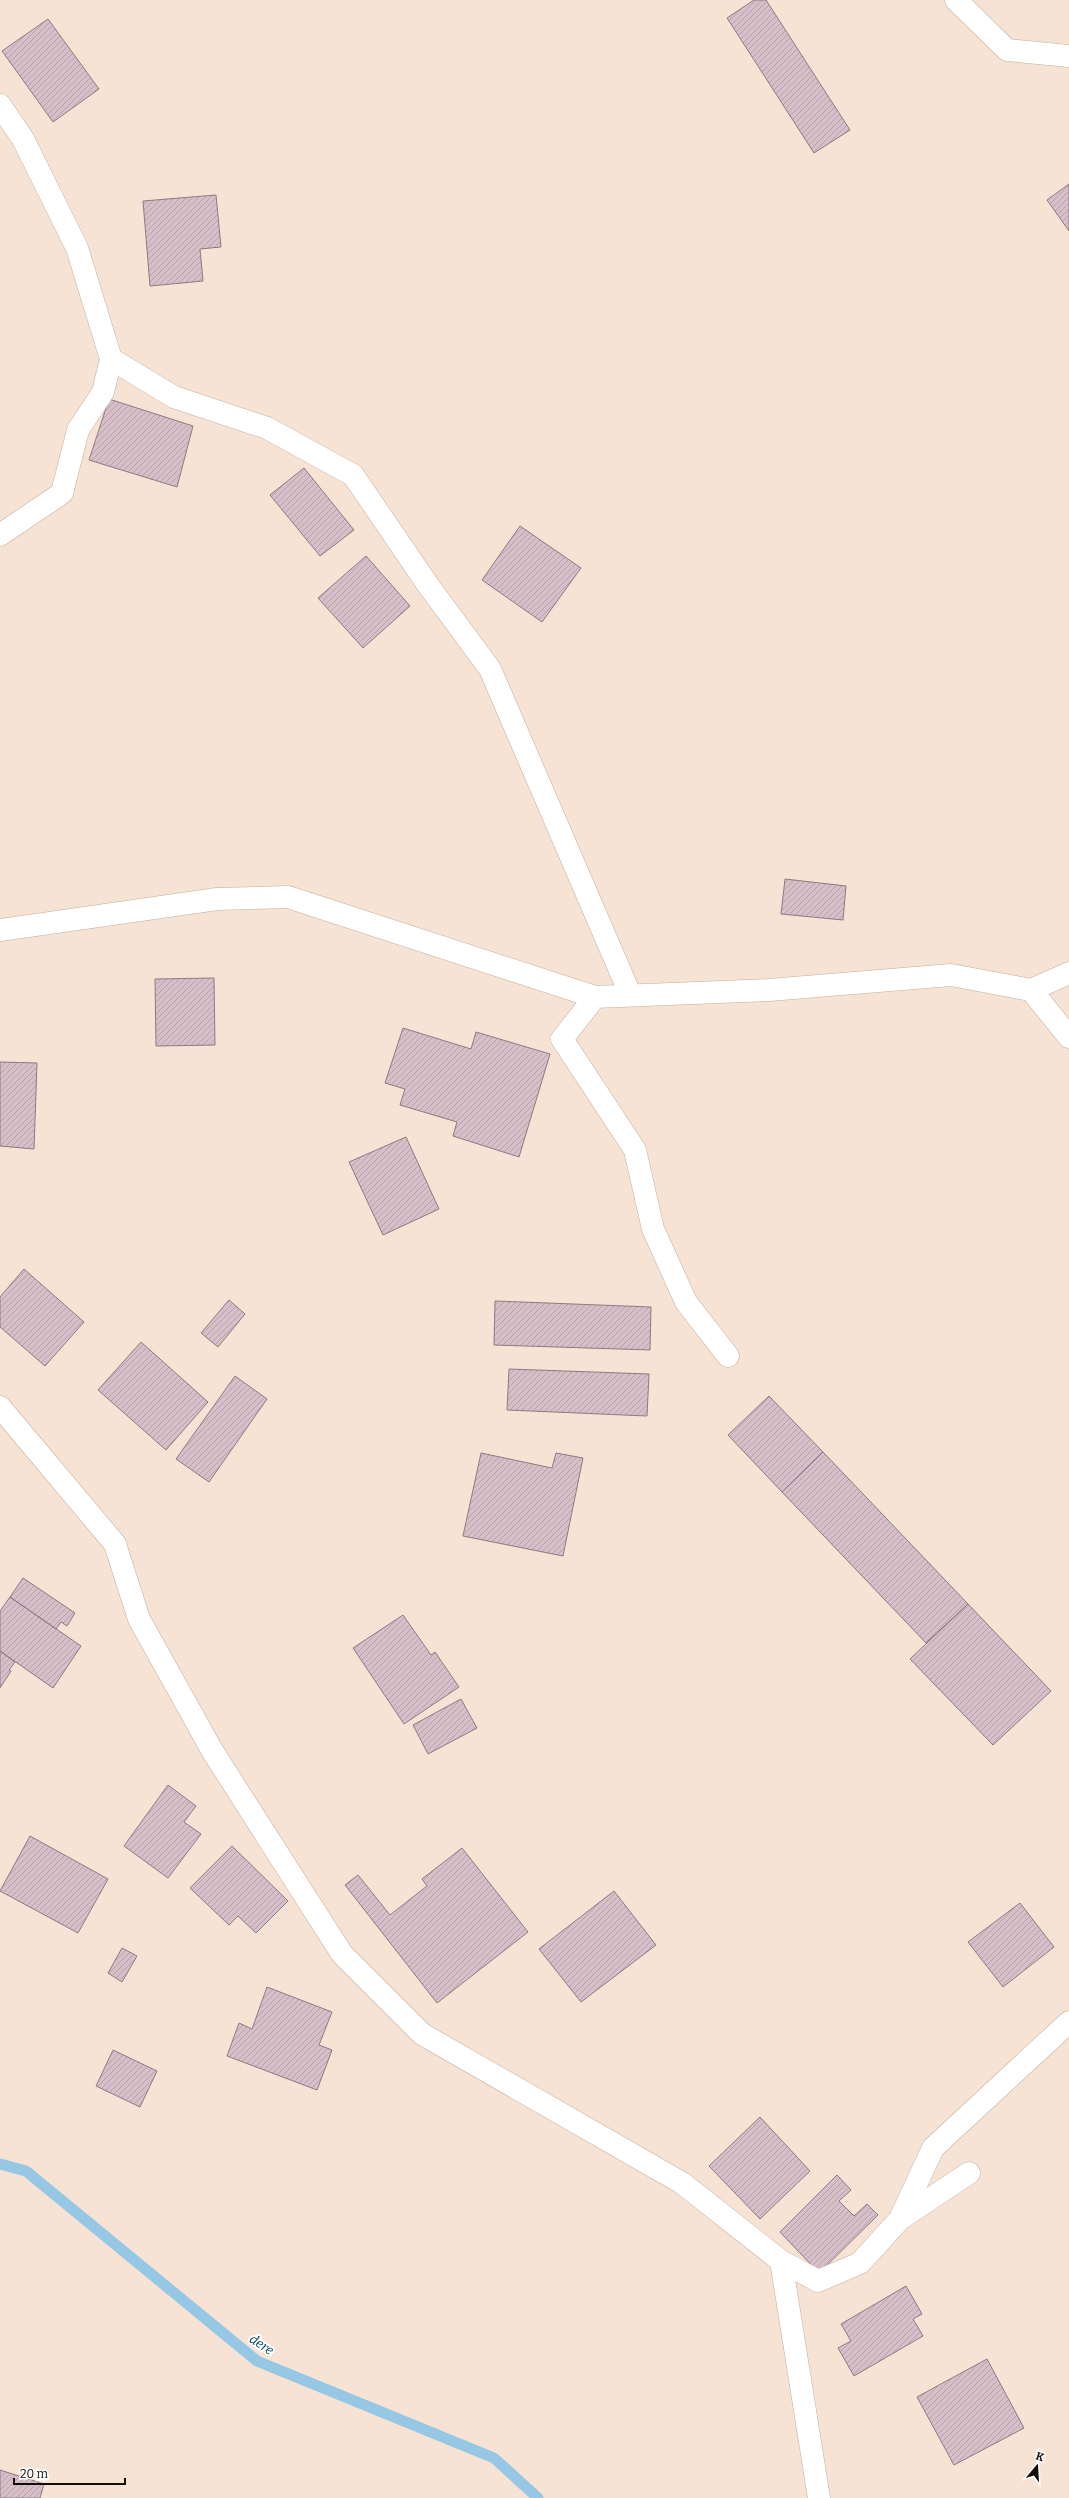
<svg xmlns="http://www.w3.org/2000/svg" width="1069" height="2498" font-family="Bitter,serif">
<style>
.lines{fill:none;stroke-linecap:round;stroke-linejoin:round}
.stream{stroke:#96c7e4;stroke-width:11}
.building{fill:url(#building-hatch);stroke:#8f7982}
.street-casing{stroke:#c1ae9e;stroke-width:23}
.street{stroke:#fff;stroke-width:22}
.labels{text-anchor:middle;stroke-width:4;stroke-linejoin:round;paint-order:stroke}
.water-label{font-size:13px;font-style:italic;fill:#004460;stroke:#fff}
</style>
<defs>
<pattern id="building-hatch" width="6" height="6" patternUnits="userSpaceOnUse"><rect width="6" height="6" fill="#d7bfc9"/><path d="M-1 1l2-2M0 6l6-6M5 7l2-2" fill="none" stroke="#b8a3ab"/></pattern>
</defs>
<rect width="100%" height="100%" fill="#f7e3d3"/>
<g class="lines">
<path class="stream" d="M 0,2164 L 26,2171 L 257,2361 L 494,2458 L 538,2498"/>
</g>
<path class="building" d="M 754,0 L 766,0 L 850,130 L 814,153 L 727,18 Z
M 48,19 L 99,89 L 53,122 L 2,51 Z
M 1069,184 L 1069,231 L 1047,200 Z
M 216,195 L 221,247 L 200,249 L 203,281 L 150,286 L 143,201 Z
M 109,399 L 193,426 L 177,487 L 89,460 Z
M 304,468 L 354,530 L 320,556 L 270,495 Z
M 520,526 L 581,568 L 542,622 L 482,580 Z
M 366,556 L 410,606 L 363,648 L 318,598 Z
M 785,879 L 846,886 L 843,920 L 781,914 Z
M 214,978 L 215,1045 L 156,1046 L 155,979 Z
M 403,1028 L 471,1049 L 476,1032 L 550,1054 L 519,1157 L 453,1136 L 457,1122 L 400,1105 L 405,1089 L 385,1083 Z
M 0,1062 L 37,1063 L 34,1149 L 0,1146 Z
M 406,1137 L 439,1209 L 383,1235 L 349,1162 Z
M 24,1269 L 84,1322 L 45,1366 L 0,1327 L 0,1297 Z
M 229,1300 L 245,1314 L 218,1347 L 201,1333 Z
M 495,1301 L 651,1307 L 650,1350 L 494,1345 Z
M 141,1342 L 208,1402 L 166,1450 L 98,1390 Z
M 509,1369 L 649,1374 L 647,1416 L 507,1410 Z
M 235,1376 L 267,1399 L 209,1482 L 176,1459 Z
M 769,1396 L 823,1452 L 782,1492 L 728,1435 Z
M 823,1452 L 968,1604 L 926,1643 L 782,1492 Z
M 481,1453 L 552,1468 L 556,1453 L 583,1458 L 563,1556 L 463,1536 Z
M 23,1578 L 75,1613 L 67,1626 L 61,1622 L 56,1629 L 10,1597 Z
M 10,1597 L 81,1646 L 53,1688 L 0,1651 L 0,1611 Z
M 968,1604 L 1051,1691 L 993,1745 L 910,1659 Z
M 403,1615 L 431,1655 L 435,1652 L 459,1687 L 404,1724 L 353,1648 Z
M 0,1651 L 15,1662 L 9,1670 L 11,1671 L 0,1688 Z
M 461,1699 L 477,1728 L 428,1754 L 413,1725 Z
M 168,1785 L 196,1806 L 184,1822 L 201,1834 L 168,1878 L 124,1846 Z
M 30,1836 L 108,1879 L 78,1933 L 0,1891 Z
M 232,1846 L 288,1901 L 256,1933 L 238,1916 L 229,1925 L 190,1888 Z
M 462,1848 L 528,1932 L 437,2003 L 345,1885 L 358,1875 L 390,1915 L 427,1886 L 422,1879 Z
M 614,1891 L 656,1945 L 581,2002 L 539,1949 Z
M 1020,1903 L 1054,1947 L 1003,1987 L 968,1942 Z
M 122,1948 L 137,1956 L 122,1982 L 108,1973 Z
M 267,1987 L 332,2012 L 319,2045 L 332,2050 L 317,2090 L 227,2056 L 239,2023 L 252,2029 Z
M 113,2050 L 157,2071 L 140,2107 L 96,2086 Z
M 760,2117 L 810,2171 L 760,2219 L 709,2166 Z
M 837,2175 L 851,2190 L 839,2201 L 854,2216 L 867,2204 L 878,2215 L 819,2273 L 780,2232 Z
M 906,2286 L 922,2314 L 913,2319 L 923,2336 L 854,2376 L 838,2348 L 851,2341 L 841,2324 Z
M 987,2359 L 1024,2428 L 954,2465 L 917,2397 Z
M 0,2470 L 44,2484 L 40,2498 L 0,2498 Z"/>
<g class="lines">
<g class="street-casing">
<path id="street" d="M 956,0 L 1007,50 L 1069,56
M 0,105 L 23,139 L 77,248 L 111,359 L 174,397 L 267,428 L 353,475 L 428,585 L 490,669 L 630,994
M 0,535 L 62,493 L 78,430 L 103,392 L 111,359
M 0,930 L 217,899 L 288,897 L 595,997 L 769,990 L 951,975 L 1031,990 L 1069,973
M 1031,990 L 1069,1037
M 595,997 L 562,1039 L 635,1150 L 653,1229 L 686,1302 L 728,1356
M 0,1407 L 115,1544 L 139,1619 L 213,1752 L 342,1954 L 422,2034 L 682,2183 L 781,2261 L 819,2498
M 900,2219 L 933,2148 L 1069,2022
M 781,2261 L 818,2281 L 860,2263 L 900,2219 L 969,2173"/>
</g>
<use href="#street" class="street"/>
</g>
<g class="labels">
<g class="water-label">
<text transform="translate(262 2344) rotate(33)" y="5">dere</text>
</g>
</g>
<g transform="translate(1037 2466) rotate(18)" stroke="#ffffff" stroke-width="3" paint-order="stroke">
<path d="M0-3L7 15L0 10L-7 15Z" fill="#130c07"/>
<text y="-6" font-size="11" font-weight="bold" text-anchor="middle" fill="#130c07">K</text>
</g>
<path d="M14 2478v6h111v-6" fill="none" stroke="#130c07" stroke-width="2"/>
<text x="20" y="2478" font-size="12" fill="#130c07" stroke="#ffffff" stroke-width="3" paint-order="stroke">20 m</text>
</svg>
